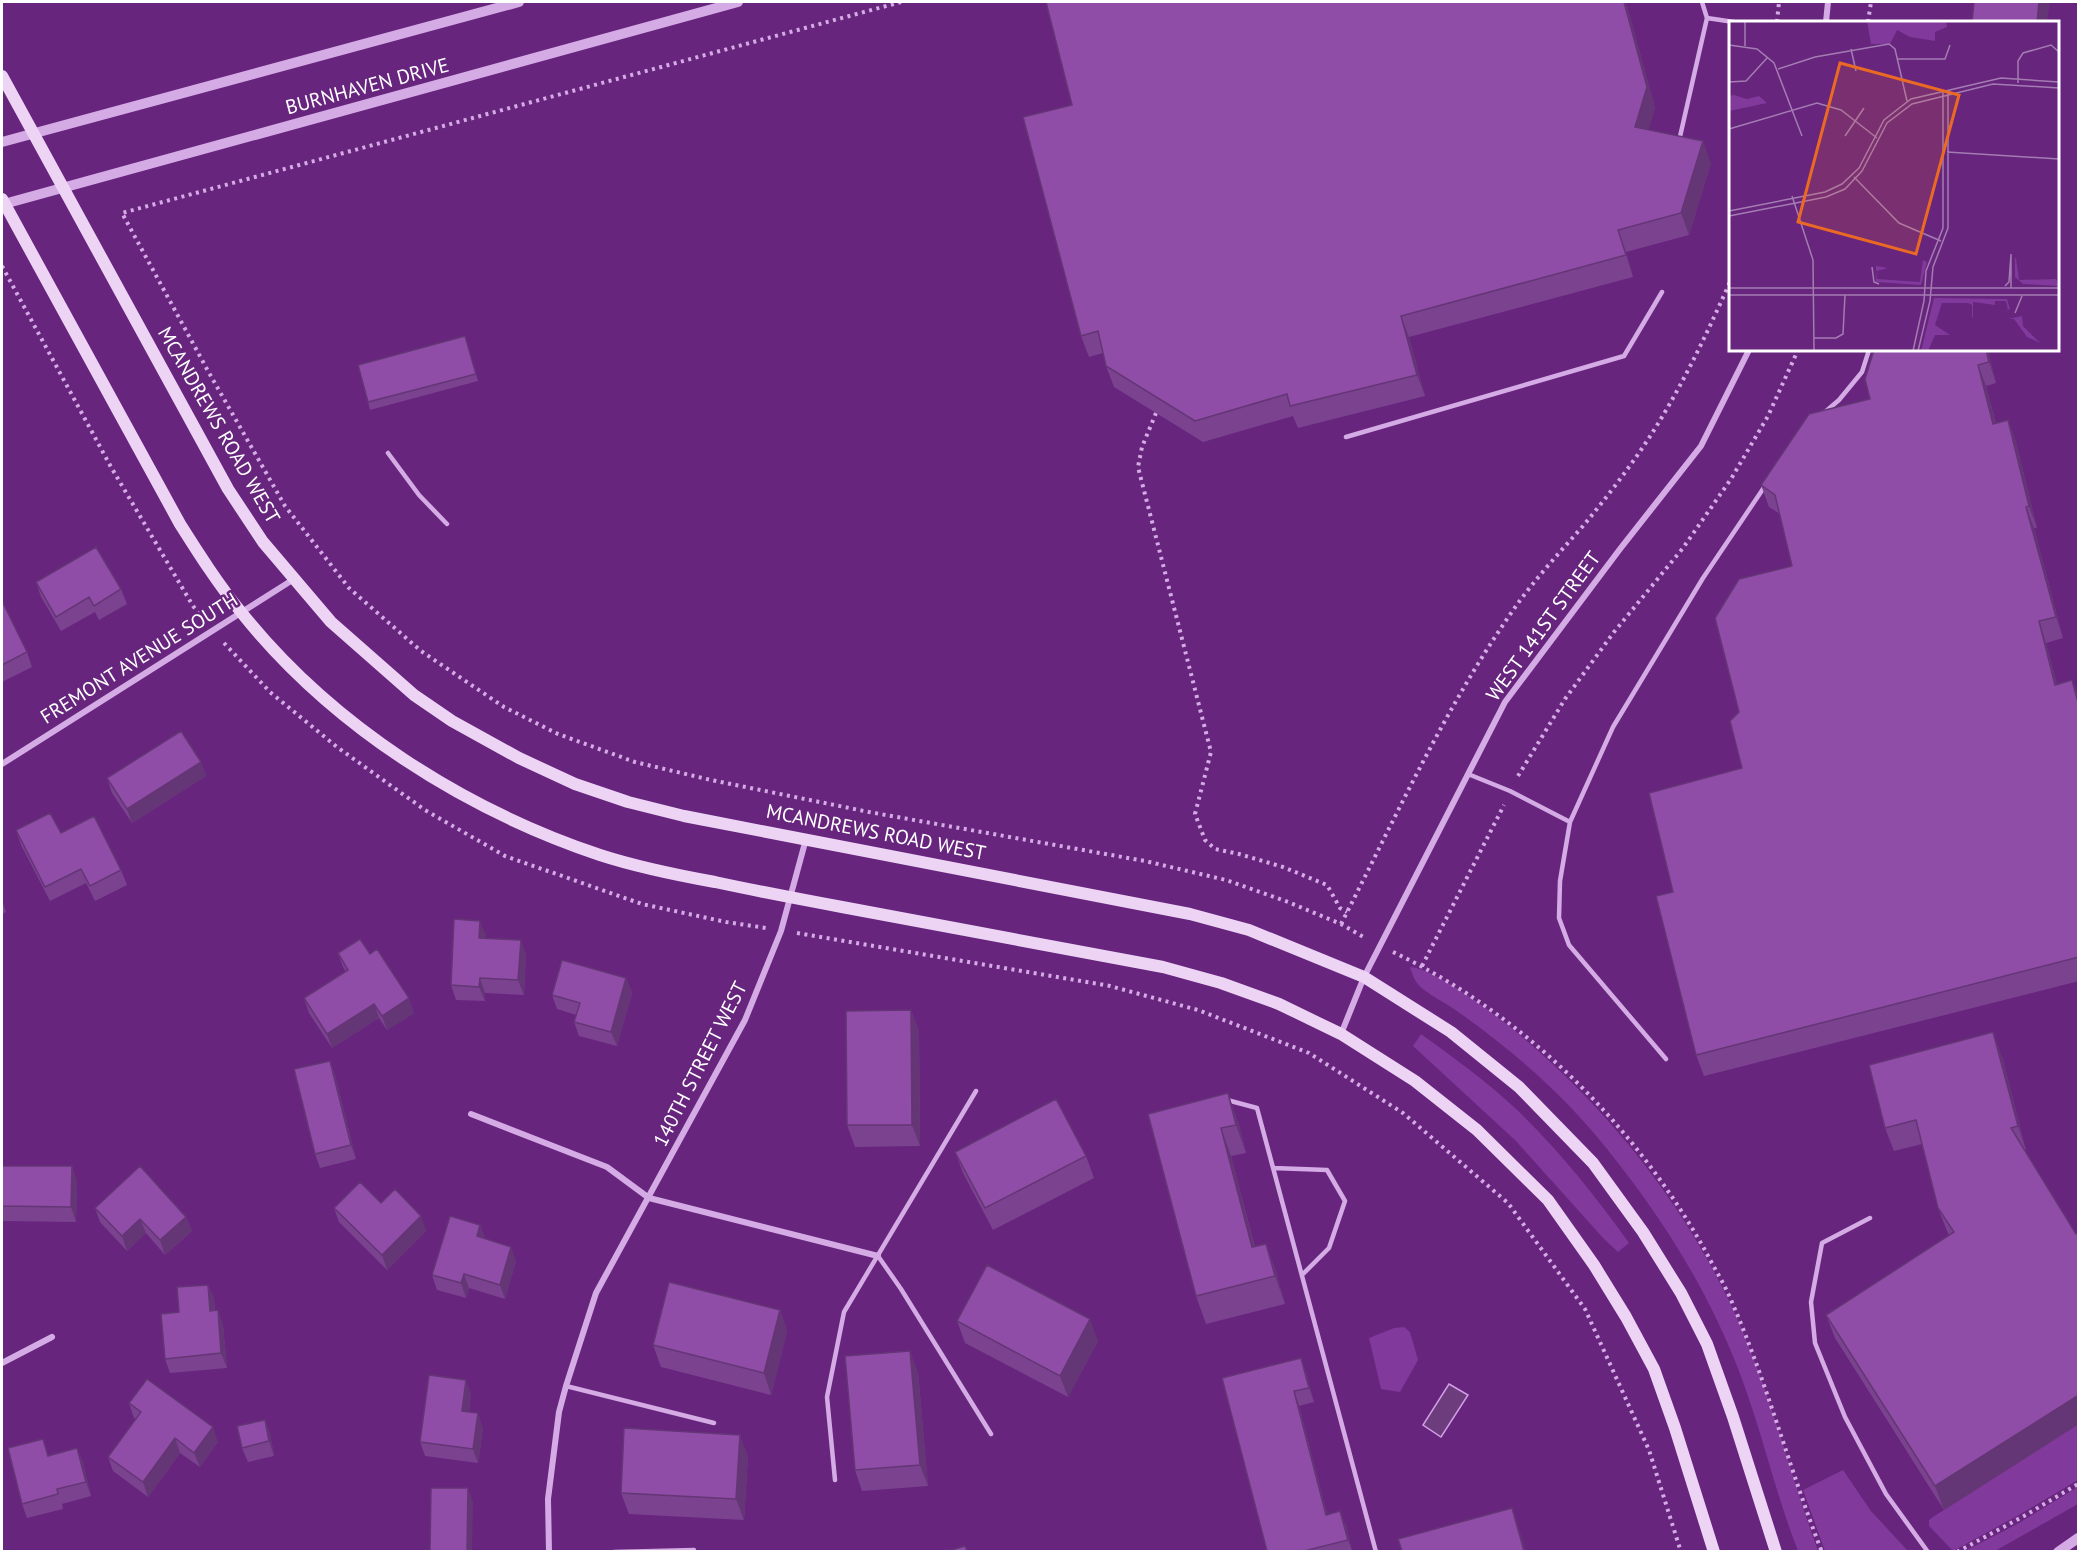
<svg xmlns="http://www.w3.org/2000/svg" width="2080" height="1553" font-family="'PT Sans',sans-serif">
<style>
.green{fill:#81399b}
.water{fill:#6d3c7d;stroke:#d29fe6;stroke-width:1.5}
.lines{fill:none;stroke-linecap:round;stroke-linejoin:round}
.path{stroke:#d5abe5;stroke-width:4;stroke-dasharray:3 4.5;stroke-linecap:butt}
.service{stroke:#d5abe5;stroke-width:4.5}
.minor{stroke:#d5abe5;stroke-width:6}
.tertiary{stroke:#d5abe5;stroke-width:10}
.secondary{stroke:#edd4f5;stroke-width:12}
.wall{fill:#7b4290}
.shaded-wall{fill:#643675}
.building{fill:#8f4da7;stroke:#643675;stroke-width:1.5}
.labels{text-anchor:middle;stroke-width:5;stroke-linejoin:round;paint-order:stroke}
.street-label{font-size:20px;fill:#fff;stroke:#67257e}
.inset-road{fill:none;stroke:#a47cb2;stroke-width:1.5}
.view{fill:#ea6a24;fill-opacity:0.15;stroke:#ea6a24;stroke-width:3}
.inset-edge{fill:none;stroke:#fff;stroke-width:3}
</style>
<rect width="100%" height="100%" fill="#67257e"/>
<path class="green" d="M 1410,967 C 1436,969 1493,1013 1514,1030 C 1603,1104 1677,1194 1728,1299 C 1767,1379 1788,1468 1818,1551 L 1798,1551 C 1776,1495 1763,1436 1742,1379 C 1708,1287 1655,1206 1593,1132 C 1553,1085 1504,1044 1454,1009 C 1444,1002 1433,997 1423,989 C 1416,984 1412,975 1410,967 Z
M 1421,1034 C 1453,1057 1486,1081 1515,1108 C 1558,1149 1594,1194 1629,1243 L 1618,1252 L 1604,1239 L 1516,1141 L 1413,1046 Z
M 1404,1327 L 1410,1332 L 1418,1360 L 1400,1392 L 1381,1389 L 1369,1338 L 1394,1328 Z
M 2078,1424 L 2078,1480 L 2017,1516 L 1953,1551 L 1929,1526 L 1929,1520 L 1933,1517 Z
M 1843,1470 L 1871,1511 L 1908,1551 L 1825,1551 L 1803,1490 Z
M 2078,1487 L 2078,1504 L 1995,1551 L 1965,1551 L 2019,1523 Z"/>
<path class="water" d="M 1449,1384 L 1468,1395 L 1441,1437 L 1423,1425 Z"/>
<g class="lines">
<path class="path" d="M 901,2 L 122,213 L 208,371 L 285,506 L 349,588 L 421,651 L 504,707 L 558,734 L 635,762 L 711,780 L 869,812 L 1145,861 L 1226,880 L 1288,902 L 1341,924 L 1365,938
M 1777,22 L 1779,2
M 1868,22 L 1871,2
M 2,266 L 111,467 L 193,606 L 202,617
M 1156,413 L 1142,447 L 1138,467 L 1211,752 L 1195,814 L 1205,840 L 1215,849 L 1239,854 L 1283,867 L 1327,885 L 1340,908 L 1347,912
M 224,643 L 270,692 L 337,747 L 425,810 L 505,856 L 642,904 L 726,922 L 766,928
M 1518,776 L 1565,699 L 1614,632 L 1683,548 L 1731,479 L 1768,416 L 1798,350
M 1341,924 C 1396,817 1446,705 1516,606 C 1536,578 1560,552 1583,526 C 1603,502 1623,476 1641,450 C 1677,397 1704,340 1730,282 L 1730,276
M 797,933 L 1110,986 L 1198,1010 L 1309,1053 L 1403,1113 L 1508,1203 L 1585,1309 L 1649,1450 L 1681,1552
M 1393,952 C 1525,1015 1635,1125 1706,1252 C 1714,1268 1724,1283 1731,1300 C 1767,1382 1789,1468 1822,1552
M 1422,966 L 1504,805
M 1957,1552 L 2024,1516 L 2078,1484"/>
<path class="service" d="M 1702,2 L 1707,18 L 1734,22
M 1679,141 L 1707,18
M 1825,412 L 1839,400 L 1862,372 L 1869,350
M 1346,437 L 1624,356 L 1662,292
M 388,453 L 419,495 L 447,524
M 1468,774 L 1510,791 L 1570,822 L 1560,881 L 1559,918 L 1569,945 L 1666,1059
M 1570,822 L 1613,727 L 1703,578 L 1765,486
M 1227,1100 L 1257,1108 L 1376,1552
M 1273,1168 L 1327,1170 L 1345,1201 L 1329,1248 L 1302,1275
M 1870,1218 L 1822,1243 L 1811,1302 L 1815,1343 L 1845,1417 L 1886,1494 L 1928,1552
M 878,1256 L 901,1289 L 991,1434
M 566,1386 L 714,1423
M 835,1480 L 827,1397 L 844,1312 L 976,1091
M 614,1552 L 694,1550"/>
<path class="minor" d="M 1826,22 L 1828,2
M 2,764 L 294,579
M 1341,1034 L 1364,977 L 1505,702 L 1620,549 L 1701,446 L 1749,350
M 471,1114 L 607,1167 L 649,1198 L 878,1256
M 2,1363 L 52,1337
M 549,1552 L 548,1499 L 559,1412 L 566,1386 L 596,1293 L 745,1020 L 781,931 L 806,839"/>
<path class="tertiary" d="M 2,142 L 519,2
M 4,204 L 738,2
M 2058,1552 L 2078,1538"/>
<path class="secondary" d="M 2,76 L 228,489 L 263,542 L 331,622 L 414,695 L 452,721 L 519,758 L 575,784 L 628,802 L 684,816 L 1190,914 L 1249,930 L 1364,977 L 1451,1032 L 1519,1087 L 1593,1163 L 1643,1232 L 1681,1293 L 1707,1344 L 1733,1417 L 1776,1552
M 2,199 L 180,524 C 199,554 218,584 241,612 C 331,725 463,809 600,855 C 637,867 676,875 715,882 C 757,891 799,899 842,907 C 949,927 1056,947 1163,967 L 1221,983 L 1279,1004 L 1341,1034 L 1415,1081 L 1477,1130 L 1548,1200 L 1594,1265 L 1626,1317 L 1654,1369 L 1675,1428 L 1714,1552"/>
</g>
<path class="wall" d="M 1046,2 L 1626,2 L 1655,108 L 1648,130 L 1711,163 L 1689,235 L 1626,252 L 1633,277 L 1409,337 L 1425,396 L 1298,428 L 1293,416 L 1203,442 L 1114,387 L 1106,366 L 1103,353 L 1089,357 L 1081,336 L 1072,105 Z
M 465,336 L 478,381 L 370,410 L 368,402 Z
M 1874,350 L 1988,350 L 1996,383 L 1986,386 L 1996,424 L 2008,420 L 2016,442 L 2037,528 L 2034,528 L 2063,638 L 2046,643 L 2057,684 L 2072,680 L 2079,698 L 2079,981 L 1704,1076 L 1696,1055 L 1673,892 L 1742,768 L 1739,712 L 1792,566 L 1780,514 L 1769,507 L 1761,485 L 1870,399 Z
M 36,582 L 121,589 L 127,604 L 99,620 L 95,612 L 61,631 L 41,597 Z
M 2,601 L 27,652 L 32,667 L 2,682 Z
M 201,762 L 206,776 L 132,823 L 112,793 L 107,778 Z
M 16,830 L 61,833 L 121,870 L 127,885 L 95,901 L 86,883 L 50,901 L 21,845 Z
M 2,900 L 6,912 L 2,914 Z
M 486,935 L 485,938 L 526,954 L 524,995 L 485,993 L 485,1001 L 456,1000 L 451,985 Z
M 338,953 L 370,954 L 414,1013 L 387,1030 L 379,1018 L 332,1048 L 309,1013 L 304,998 L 346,972 L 343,967 Z
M 626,978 L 632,993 L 617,1046 L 579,1036 L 574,1022 L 576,1015 L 557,1009 L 552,995 Z
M 911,1010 L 919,1032 L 920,1146 L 855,1147 L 847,1125 Z
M 2002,1056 L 2026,1150 L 2024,1150 L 2076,1234 L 2079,1232 L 2079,1424 L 1944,1510 L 1835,1338 L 1826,1315 L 1949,1235 L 1947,1231 L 1938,1208 L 1922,1144 L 1894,1151 L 1885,1128 Z
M 330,1061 L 335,1075 L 356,1159 L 320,1168 L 315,1154 Z
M 1148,1114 L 1238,1121 L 1246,1153 L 1231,1156 L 1255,1247 L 1266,1244 L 1276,1272 L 1285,1304 L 1206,1324 L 1196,1296 Z
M 955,1152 L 1086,1156 L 1094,1178 L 993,1230 L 963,1173 Z
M 2,1166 L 77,1181 L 76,1222 L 2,1221 Z
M 381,1203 L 426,1231 L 387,1270 L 339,1222 L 334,1208 Z
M 95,1208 L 186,1217 L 192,1231 L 165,1255 L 146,1233 L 127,1251 L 100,1222 Z
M 480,1225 L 485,1239 L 516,1261 L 505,1299 L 469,1288 L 466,1298 L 437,1290 L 432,1275 Z
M 208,1285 L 214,1299 L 215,1310 L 218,1310 L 223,1325 L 227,1368 L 170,1373 L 165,1359 L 179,1312 Z
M 780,1310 L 787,1331 L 771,1395 L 661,1367 L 653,1345 Z
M 957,1321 L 1098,1341 L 1068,1397 L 965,1343 Z
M 918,1372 L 928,1486 L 862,1491 L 855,1470 Z
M 1306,1372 L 1314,1402 L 1299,1406 L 1327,1514 L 1346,1525 L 1352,1551 L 1267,1551 L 1222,1378 Z
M 471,1394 L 469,1412 L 483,1428 L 478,1463 L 425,1456 L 420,1442 Z
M 129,1403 L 218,1442 L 200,1467 L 180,1453 L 148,1497 L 113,1471 L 108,1457 L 136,1419 L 134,1418 Z
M 265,1420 L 270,1434 L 274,1456 L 248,1462 L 242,1448 Z
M 77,1448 L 83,1463 L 91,1496 L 62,1504 L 63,1509 L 27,1518 L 22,1504 L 49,1455 Z
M 748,1456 L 744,1520 L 629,1514 L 621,1493 Z"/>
<path class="shaded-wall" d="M 1624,2 L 1626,2 L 1655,108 L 1643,149 L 1635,127 Z
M 2039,2 L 2050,2 L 2047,22 L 2037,22 Z
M 1703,141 L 1711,163 L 1689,235 L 1681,213 Z
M 1618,230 L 1626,252 L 1633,277 L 1626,255 Z
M 1401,316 L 1409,337 L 1425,396 L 1417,375 Z
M 1986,350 L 1988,350 L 1996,383 L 1989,362 Z
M 1978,365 L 1986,386 L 2001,446 L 1993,424 Z
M 2008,420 L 2016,442 L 2037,528 L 2029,506 Z
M 2026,507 L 2034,528 L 2063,638 L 2056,617 Z
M 2039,621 L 2046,643 L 2063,706 L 2055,685 Z
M 2072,680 L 2079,698 L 2079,706 Z
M 201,762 L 206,776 L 132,823 L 127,809 Z
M 480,921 L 486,935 L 484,952 L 479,938 Z
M 521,940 L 526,954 L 524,995 L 518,980 Z
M 480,978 L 485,993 L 485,1001 L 479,987 Z
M 626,978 L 632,993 L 617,1046 L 611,1032 Z
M 409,998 L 414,1013 L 387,1030 L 382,1016 Z
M 374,1004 L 379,1018 L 332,1048 L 327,1034 Z
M 911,1010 L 919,1032 L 920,1146 L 912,1125 Z
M 1993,1032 L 2002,1056 L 2026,1150 L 2018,1126 Z
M 330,1061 L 335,1075 L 356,1159 L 351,1145 Z
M 1228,1093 L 1238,1121 L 1246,1153 L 1236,1125 Z
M 1221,1128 L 1231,1156 L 1262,1276 L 1252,1247 Z
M 72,1166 L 77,1181 L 76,1222 L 71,1207 Z
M 421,1216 L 426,1231 L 387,1270 L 382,1255 Z
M 186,1217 L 192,1231 L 165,1255 L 160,1240 Z
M 140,1219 L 146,1233 L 127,1251 L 122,1236 Z
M 480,1225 L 485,1240 L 477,1236 Z
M 1266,1244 L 1276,1272 L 1285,1304 L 1275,1276 Z
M 511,1247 L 516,1261 L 505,1299 L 500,1285 Z
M 464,1274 L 469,1288 L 466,1298 L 461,1283 Z
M 208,1285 L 214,1299 L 216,1325 L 210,1311 Z
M 218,1310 L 223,1325 L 227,1368 L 221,1353 Z
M 780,1310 L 787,1331 L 771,1395 L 764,1373 Z
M 1090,1319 L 1098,1341 L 1068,1397 L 1060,1376 Z
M 910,1351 L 918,1372 L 928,1486 L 920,1465 Z
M 1301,1358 L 1306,1372 L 1314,1402 L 1309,1388 Z
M 466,1380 L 471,1394 L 467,1425 L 462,1411 Z
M 1294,1391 L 1299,1406 L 1331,1529 L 1326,1515 Z
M 2079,1395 L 2079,1424 L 1944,1510 L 1935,1486 Z
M 478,1413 L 483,1428 L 478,1463 L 473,1449 Z
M 265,1420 L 270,1434 L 274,1456 L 269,1441 Z
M 213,1427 L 218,1442 L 200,1467 L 194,1453 Z
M 740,1435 L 748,1456 L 744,1520 L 736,1499 Z
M 175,1438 L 180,1453 L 148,1497 L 143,1482 Z
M 77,1448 L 83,1463 L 91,1496 L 86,1482 Z
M 468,1488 L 473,1502 L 472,1551 L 467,1551 Z
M 1512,1508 L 1517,1522 L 1526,1551 L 1524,1551 Z
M 1340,1511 L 1346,1525 L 1352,1551 L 1348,1540 Z"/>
<path class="building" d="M 1046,2 L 1624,2 L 1647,87 L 1635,127 L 1703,141 L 1681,213 L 1618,230 L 1626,255 L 1401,316 L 1417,375 L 1290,406 L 1287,394 L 1195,421 L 1106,366 L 1098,331 L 1081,336 L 1023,117 L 1072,105 Z
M 1974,2 L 2039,2 L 2037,22 L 1972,22 Z
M 465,336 L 476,374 L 368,402 L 358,365 Z
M 1874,350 L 1986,350 L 1989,362 L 1978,365 L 1993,424 L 2008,420 L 2029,506 L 2026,507 L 2056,617 L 2039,621 L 2055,685 L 2072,680 L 2079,706 L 2079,957 L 1696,1055 L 1656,896 L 1673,892 L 1649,793 L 1742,768 L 1730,721 L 1739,712 L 1715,618 L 1739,579 L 1792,566 L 1775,495 L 1761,485 L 1809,414 L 1870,399 L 1865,379 Z
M 96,547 L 121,589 L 94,606 L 89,597 L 56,617 L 36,582 Z
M 2,601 L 27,652 L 2,665 Z
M 181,731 L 201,762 L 127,809 L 107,778 Z
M 50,813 L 61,833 L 94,816 L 121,870 L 90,886 L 81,869 L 45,887 L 16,830 Z
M 454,919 L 480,921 L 479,938 L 521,940 L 518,980 L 480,978 L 479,987 L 451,985 Z
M 360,939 L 370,954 L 377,949 L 409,998 L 382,1016 L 374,1004 L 327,1034 L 304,998 L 348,970 L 338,953 Z
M 562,960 L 626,978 L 611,1032 L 574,1022 L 580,1003 L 552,995 Z
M 911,1010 L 912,1125 L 847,1125 L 846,1011 Z
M 1993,1032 L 2018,1126 L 2011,1128 L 2076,1234 L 2079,1232 L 2079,1395 L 1935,1486 L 1826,1315 L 1954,1232 L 1938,1208 L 1916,1120 L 1885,1128 L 1869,1065 Z
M 330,1061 L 351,1145 L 315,1154 L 294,1069 Z
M 1228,1093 L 1236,1125 L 1221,1128 L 1252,1247 L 1266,1244 L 1275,1276 L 1196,1296 L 1148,1114 Z
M 1056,1099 L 1086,1156 L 985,1208 L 955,1152 Z
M 2,1166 L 72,1166 L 71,1207 L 2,1206 Z
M 140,1166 L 186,1217 L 160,1240 L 140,1219 L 122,1236 L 95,1208 Z
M 360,1182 L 381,1203 L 395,1189 L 421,1216 L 382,1255 L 334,1208 Z
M 450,1216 L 480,1225 L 477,1236 L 511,1247 L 500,1285 L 464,1274 L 461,1283 L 432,1275 Z
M 987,1265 L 1090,1319 L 1060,1376 L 957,1321 Z
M 669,1282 L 780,1310 L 764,1373 L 653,1345 Z
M 208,1285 L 210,1311 L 218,1310 L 221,1353 L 165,1359 L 161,1314 L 179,1312 L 177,1287 Z
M 910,1351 L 920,1465 L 855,1470 L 845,1356 Z
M 1301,1358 L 1309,1388 L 1294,1391 L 1326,1515 L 1340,1511 L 1348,1540 L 1304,1551 L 1267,1551 L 1222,1378 Z
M 429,1375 L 466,1380 L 462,1411 L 478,1413 L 473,1449 L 420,1442 Z
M 147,1379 L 213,1427 L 194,1453 L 175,1438 L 143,1482 L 108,1457 L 141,1412 L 129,1403 Z
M 265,1420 L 269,1441 L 242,1448 L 237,1426 Z
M 624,1428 L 740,1435 L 736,1499 L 621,1493 Z
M 43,1439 L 48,1456 L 77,1448 L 86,1482 L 57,1489 L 58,1494 L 22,1504 L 8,1448 Z
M 431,1488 L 468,1488 L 467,1551 L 430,1551 Z
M 1512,1508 L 1524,1551 L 1402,1551 L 1398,1539 Z
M 965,1546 L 967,1551 L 948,1551 Z"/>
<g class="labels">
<g class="street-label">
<text transform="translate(367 86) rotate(-15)" y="7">BURNHAVEN DRIVE</text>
<text transform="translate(219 425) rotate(60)" y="7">MCANDREWS ROAD WEST</text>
<text transform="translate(1543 626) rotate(-54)" y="7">WEST 141ST STREET</text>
<text transform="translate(139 658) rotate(-32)" y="7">FREMONT AVENUE SOUTH</text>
<text transform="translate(876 832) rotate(11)" y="7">MCANDREWS ROAD WEST</text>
<text transform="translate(700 1064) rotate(-63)" y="7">140TH STREET WEST</text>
</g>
</g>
<g transform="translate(1729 21)">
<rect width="330" height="330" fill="#67257e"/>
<path d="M 138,0 L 217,0 L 218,6 L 206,11 L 206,20 L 181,16 L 168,9 L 161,23 L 142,23 ZM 5,74 L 18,78 L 30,75 L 38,82 L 0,90 L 0,75 ZM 303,235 L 287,237 L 290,259 L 327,258 L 330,265 L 294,263 L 286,256 L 286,237 ZM 194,239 L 198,241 L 192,264 L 147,261 L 147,245 L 159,247 L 147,250 L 148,258 L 191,261 ZM 205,277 L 278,278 L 281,288 L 272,291 L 279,289 L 277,280 L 266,280 L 266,284 L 244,281 L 244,296 L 243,297 L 243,284 L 239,282 L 213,282 L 206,304 L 221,314 L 206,314 L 199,330 L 192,330 ZM 293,295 L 294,305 L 311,322 L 298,316 L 285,298 L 279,298 Z" fill="#81399b"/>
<path class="inset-road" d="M 53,0 L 73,0M 248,0 L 273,0M 0,24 L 28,28 L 45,42 L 73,115M 16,25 L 16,0M 122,28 L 127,50M 168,38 L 216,38 L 221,24M 49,48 L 86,36 L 160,23 L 166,28 L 178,80M 0,61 L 17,60 L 39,36M 289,62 L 289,40 L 294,32 L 322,24 L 330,31M 0,108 L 88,82 L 112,89 L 148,117M 116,115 L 135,87M 218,131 L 330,138M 125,156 L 170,202 L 212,220M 63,175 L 84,239 L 85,330M 0,190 L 96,171 L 113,163 L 130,147 L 155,99 L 182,78 L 272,57 L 330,61M 0,195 L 97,176 L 116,168 L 133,150 L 158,102 L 183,83 L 264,63 L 330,67M 143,246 L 145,261 L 150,263M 276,265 L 280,261 L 282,233M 0,267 L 330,267M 282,267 L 282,234M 0,274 L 330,274M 286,292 L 293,275M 85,317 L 107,317 L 114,313 L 116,274M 184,330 L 195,280 L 197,250 L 214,207 L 214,70M 189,330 L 201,280 L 204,246 L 219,207 L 219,72"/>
<path class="view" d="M 111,42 L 230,74 L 187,233 L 69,201 Z"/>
<rect width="330" height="330" class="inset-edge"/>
</g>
<rect width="2080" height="1553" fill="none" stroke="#ffffff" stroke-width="6"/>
</svg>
